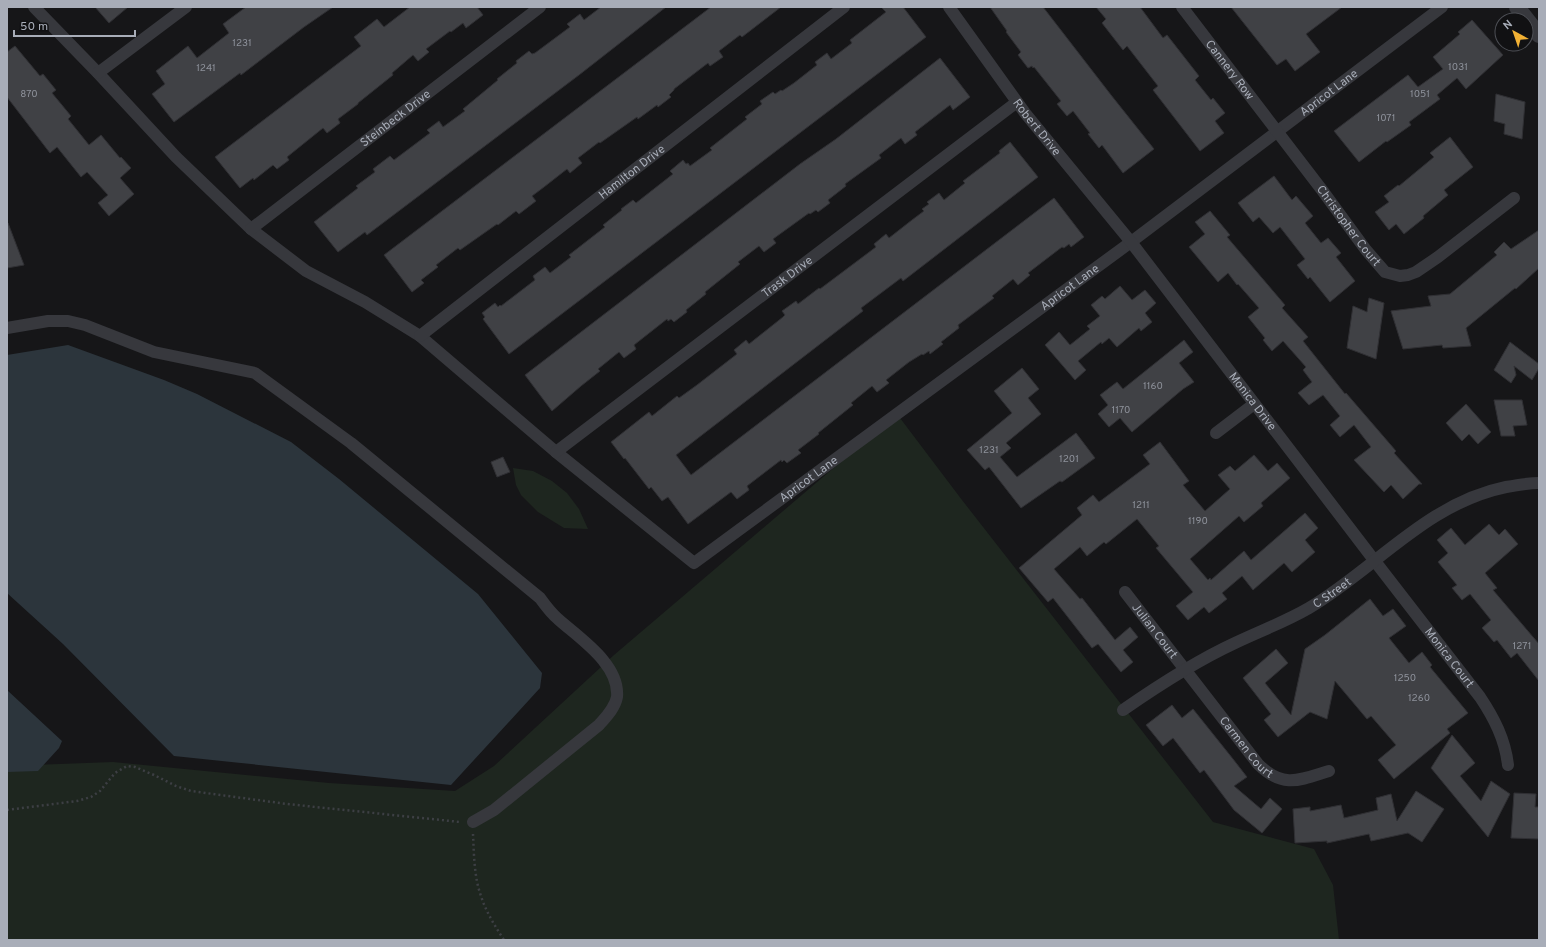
<svg xmlns="http://www.w3.org/2000/svg" width="1546" height="947" font-family="Overpass,sans-serif">
<style>
.green{fill:#1e261f}
.water{fill:#2c353c}
.building{fill:#404145;stroke:#303034}
.lines{fill:none;stroke-linecap:round;stroke-linejoin:round}
.path{stroke:#3d3f44;stroke-width:2.5;stroke-dasharray:2 3;stroke-linecap:butt}
.minor{stroke:#37383d;stroke-width:12}
.tertiary{stroke:#37383d;stroke-width:16}
.labels{text-anchor:middle;stroke-width:3;stroke-linejoin:round;paint-order:stroke}
.number-label{font-size:10px;fill:#8e929b}
.street-label{font-size:12px;fill:#a8adb8;stroke:#111113}
</style>
<rect width="100%" height="100%" fill="#161618"/>
<path class="green" d="M 897,414 L 962,500 L 1213,822 L 1314,849 L 1333,885 L 1339,940 L 7,940 L 7,771 L 33,765 L 113,762 L 329,783 L 455,791 L 494,766 L 614,655 Z
M 513,468 L 533,471 L 552,481 L 567,493 L 579,509 L 588,529 L 564,528 L 538,512 L 521,495 L 516,485 Z"/>
<path class="water" d="M 68,345 L 164,380 L 197,394 L 291,442 L 339,479 L 478,594 L 542,673 L 540,688 L 451,785 L 174,756 L 63,644 L 7,593 L 7,355 Z
M 7,690 L 62,741 L 59,748 L 38,771 L 7,772 Z"/>
<path class="building" d="M 95,7 L 128,7 L 109,23 Z
M 246,7 L 333,7 L 304,27 L 241,75 L 240,73 L 174,122 L 152,94 L 165,84 L 156,71 L 188,46 L 197,58 L 229,33 L 223,24 Z
M 410,7 L 477,7 L 483,15 L 466,28 L 463,23 L 451,32 L 450,31 L 426,49 L 429,52 L 418,61 L 413,55 L 392,73 L 393,75 L 358,103 L 358,104 L 338,119 L 340,123 L 327,133 L 323,128 L 287,157 L 289,160 L 277,169 L 273,165 L 254,180 L 253,178 L 240,188 L 215,157 L 361,46 L 354,37 L 377,19 L 384,27 Z
M 601,7 L 666,7 L 579,75 L 367,235 L 365,232 L 338,252 L 314,222 L 358,188 L 356,186 L 375,172 L 373,169 L 390,156 L 394,160 L 430,133 L 427,130 L 439,121 L 443,127 L 465,111 L 463,109 L 498,80 L 497,79 L 517,63 L 516,61 L 529,51 L 532,54 L 535,53 L 570,27 L 567,24 L 580,14 L 584,20 Z
M 711,7 L 781,7 L 742,37 L 740,35 L 719,51 L 723,57 L 710,66 L 708,63 L 674,89 L 674,90 L 669,95 L 671,97 L 658,107 L 657,105 L 638,119 L 637,117 L 600,143 L 599,142 L 578,158 L 582,163 L 570,173 L 567,169 L 544,187 L 532,196 L 536,201 L 519,214 L 516,211 L 498,225 L 497,224 L 460,250 L 458,248 L 436,265 L 438,267 L 421,280 L 424,283 L 412,292 L 384,255 Z
M 881,7 L 903,7 L 926,37 L 509,354 L 483,319 L 485,317 L 482,313 L 495,303 L 498,307 L 500,305 L 501,306 L 535,280 L 533,276 L 545,267 L 550,273 L 571,257 L 569,255 L 605,227 L 603,225 L 622,210 L 621,209 L 633,200 L 636,203 L 673,174 L 670,171 L 683,160 L 686,164 L 688,163 L 690,166 L 712,150 L 710,148 L 747,119 L 745,117 L 762,104 L 760,101 L 773,92 L 775,94 L 781,90 L 782,91 L 794,83 L 817,65 L 815,62 L 827,53 L 831,59 L 852,43 L 850,40 L 886,12 Z
M 990,7 L 1043,7 L 1111,95 L 1154,149 L 1123,173 L 1102,145 L 1099,148 L 1088,134 L 1090,133 L 1073,111 L 1067,116 L 1057,104 L 1061,101 L 1034,67 L 1033,68 L 1032,66 L 1028,68 L 1018,55 L 1021,52 L 1006,32 L 1007,31 Z
M 1096,7 L 1140,7 L 1163,38 L 1167,35 L 1199,76 L 1195,80 L 1211,100 L 1213,98 L 1225,113 L 1215,121 L 1224,133 L 1200,151 L 1153,90 L 1158,86 L 1127,46 L 1123,50 L 1102,23 L 1106,19 Z
M 1231,7 L 1342,7 L 1306,34 L 1320,52 L 1295,71 L 1286,59 L 1277,65 Z
M 1472,20 L 1503,55 L 1466,89 L 1457,78 L 1437,95 L 1440,99 L 1409,122 L 1411,125 L 1387,142 L 1386,141 L 1359,162 L 1334,131 L 1408,75 L 1418,87 L 1443,69 L 1433,57 L 1460,34 L 1458,32 Z
M 15,46 L 40,76 L 43,74 L 56,90 L 52,93 L 71,116 L 68,119 L 89,145 L 101,135 L 120,158 L 121,157 L 131,168 L 120,178 L 134,194 L 109,216 L 98,203 L 108,195 L 87,172 L 81,177 L 57,147 L 50,153 L 7,97 L 7,52 Z
M 940,58 L 970,97 L 953,110 L 950,105 L 915,132 L 917,135 L 905,144 L 901,138 L 879,155 L 881,158 L 845,184 L 846,186 L 828,200 L 830,203 L 818,212 L 816,210 L 810,214 L 809,213 L 773,239 L 776,243 L 764,252 L 759,246 L 738,262 L 740,264 L 705,292 L 706,294 L 686,310 L 687,312 L 674,322 L 671,319 L 668,321 L 667,319 L 634,345 L 636,349 L 624,358 L 619,352 L 598,369 L 600,371 L 581,386 L 552,411 L 525,375 L 800,164 L 836,139 Z
M 1496,94 L 1525,102 L 1522,139 L 1504,134 L 1505,124 L 1494,121 Z
M 1450,137 L 1473,167 L 1444,190 L 1448,195 L 1423,216 L 1424,218 L 1404,234 L 1396,224 L 1389,230 L 1375,212 L 1389,202 L 1384,196 L 1398,185 L 1399,186 L 1434,157 L 1430,153 Z
M 1010,142 L 1038,177 L 903,281 L 901,278 L 861,308 L 863,311 L 676,455 L 691,475 L 1054,198 L 1084,237 L 1071,247 L 1069,244 L 1064,248 L 1062,247 L 1028,273 L 1030,275 L 1018,285 L 1013,279 L 992,296 L 994,298 L 958,325 L 959,328 L 941,342 L 943,344 L 930,354 L 929,351 L 923,355 L 922,354 L 909,362 L 886,380 L 889,383 L 877,392 L 872,386 L 851,403 L 853,405 L 818,433 L 819,434 L 798,450 L 801,453 L 787,463 L 784,460 L 782,462 L 781,460 L 747,486 L 749,490 L 737,499 L 731,492 L 688,524 L 668,497 L 662,501 L 651,487 L 649,489 L 625,458 L 624,459 L 611,442 L 649,412 L 652,416 L 677,396 L 679,398 L 697,385 L 737,354 L 734,350 L 746,340 L 749,344 L 783,317 L 785,315 L 782,311 L 796,301 L 798,304 L 819,288 L 820,289 L 876,247 L 874,244 L 886,234 L 889,238 L 912,220 L 924,211 L 922,209 L 929,204 L 927,202 L 939,193 L 944,200 L 965,183 L 963,181 L 1000,153 L 999,151 Z
M 1274,176 L 1292,200 L 1296,196 L 1313,216 L 1305,223 L 1321,243 L 1328,238 L 1341,253 L 1336,257 L 1355,281 L 1330,302 L 1310,277 L 1308,279 L 1297,265 L 1305,259 L 1280,227 L 1273,233 L 1259,217 L 1253,222 L 1238,203 Z
M 1210,211 L 1230,235 L 1227,237 L 1285,305 L 1282,308 L 1308,337 L 1303,341 L 1345,394 L 1346,393 L 1396,451 L 1394,453 L 1422,484 L 1419,484 L 1403,499 L 1391,485 L 1384,492 L 1354,460 L 1371,447 L 1354,425 L 1340,437 L 1330,425 L 1340,416 L 1323,395 L 1309,405 L 1298,393 L 1312,382 L 1303,370 L 1306,367 L 1283,341 L 1272,351 L 1263,340 L 1265,338 L 1248,317 L 1259,308 L 1238,284 L 1237,285 L 1228,273 L 1218,282 L 1189,247 L 1205,234 L 1195,222 Z
M 7,223 L 8,223 L 24,265 L 7,268 Z
M 1539,230 L 1539,268 L 1516,289 L 1515,288 L 1466,328 L 1471,346 L 1443,348 L 1442,345 L 1403,349 L 1391,311 L 1431,306 L 1428,296 L 1450,294 L 1497,255 L 1494,252 L 1504,242 L 1511,249 Z
M 1120,286 L 1132,300 L 1145,290 L 1156,303 L 1145,313 L 1152,322 L 1141,331 L 1139,328 L 1117,347 L 1109,338 L 1102,344 L 1101,342 L 1078,361 L 1086,370 L 1075,380 L 1045,345 L 1059,332 L 1070,345 L 1090,329 L 1087,326 L 1100,316 L 1091,305 L 1102,296 L 1105,299 Z
M 1369,298 L 1384,303 L 1376,359 L 1347,348 L 1353,306 L 1367,312 Z
M 1184,340 L 1193,352 L 1179,363 L 1194,382 L 1183,389 L 1132,432 L 1120,418 L 1109,427 L 1098,414 L 1108,405 L 1100,395 L 1117,382 L 1123,389 Z
M 1510,342 L 1539,364 L 1539,368 L 1532,380 L 1514,366 L 1516,375 L 1511,383 L 1494,370 Z
M 1022,368 L 1039,389 L 1028,398 L 1041,414 L 1006,443 L 1011,448 L 1000,457 L 1017,477 L 1076,433 L 1095,458 L 1062,482 L 1060,481 L 1021,508 L 989,467 L 985,470 L 967,450 L 1012,413 L 994,391 Z
M 1494,400 L 1522,400 L 1527,425 L 1513,426 L 1515,436 L 1501,436 Z
M 1466,404 L 1491,432 L 1478,444 L 1469,434 L 1462,441 L 1446,423 Z
M 1160,442 L 1189,481 L 1183,485 L 1205,511 L 1230,489 L 1218,475 L 1230,466 L 1235,471 L 1254,455 L 1268,471 L 1277,463 L 1290,478 L 1261,503 L 1263,506 L 1244,522 L 1239,516 L 1190,559 L 1208,580 L 1210,578 L 1211,580 L 1244,551 L 1251,560 L 1305,513 L 1318,528 L 1305,540 L 1315,552 L 1292,572 L 1284,563 L 1253,590 L 1242,576 L 1222,593 L 1227,599 L 1209,613 L 1204,607 L 1188,620 L 1176,606 L 1193,592 L 1156,548 L 1159,546 L 1137,519 L 1106,544 L 1104,542 L 1087,556 L 1080,547 L 1054,569 L 1080,599 L 1082,598 L 1115,640 L 1130,627 L 1138,637 L 1123,650 L 1133,662 L 1121,672 L 1098,644 L 1092,648 L 1053,598 L 1048,602 L 1019,568 L 1082,515 L 1077,508 L 1093,495 L 1099,502 L 1150,464 L 1143,455 Z
M 503,457 L 510,472 L 497,477 L 491,462 Z
M 1489,524 L 1499,535 L 1505,529 L 1518,544 L 1485,573 L 1497,588 L 1493,590 L 1539,644 L 1539,681 L 1517,653 L 1511,658 L 1497,640 L 1494,642 L 1482,628 L 1491,620 L 1470,594 L 1462,600 L 1452,588 L 1457,585 L 1438,562 L 1448,553 L 1437,540 L 1451,528 L 1465,545 Z
M 1370,599 L 1383,616 L 1393,609 L 1406,626 L 1389,638 L 1409,663 L 1422,652 L 1432,665 L 1430,667 L 1468,713 L 1447,729 L 1450,733 L 1394,779 L 1378,760 L 1396,745 L 1371,716 L 1367,719 L 1335,681 L 1327,719 L 1310,712 L 1278,737 L 1264,720 L 1271,714 L 1243,678 L 1276,649 L 1288,663 L 1265,683 L 1291,715 L 1305,649 L 1325,635 Z
M 1172,705 L 1182,718 L 1193,709 L 1233,759 L 1247,777 L 1234,786 L 1261,809 L 1270,798 L 1282,809 L 1262,833 L 1234,810 L 1204,770 L 1200,773 L 1173,738 L 1163,746 L 1146,725 Z
M 1452,735 L 1475,763 L 1460,776 L 1481,801 L 1491,781 L 1510,794 L 1488,837 L 1431,768 Z
M 1416,791 L 1444,809 L 1422,842 L 1408,833 L 1371,841 L 1369,834 L 1327,843 L 1327,841 L 1295,843 L 1293,809 L 1310,807 L 1310,811 L 1341,805 L 1344,818 L 1378,810 L 1376,798 L 1391,794 L 1397,821 Z
M 1514,793 L 1536,794 L 1535,807 L 1539,807 L 1539,839 L 1511,838 Z"/>
<g class="lines">
<path class="path" d="M 7,810 L 77,801 L 91,797 L 100,791 L 115,773 L 127,766 L 135,767 L 154,775 L 176,786 L 191,791 L 287,804 L 460,822
M 473,834 C 474,854 474,877 481,896 C 486,912 495,926 504,940"/>
<g class="minor">
<path id="s1" d="M 34,7 L 98,73 L 176,157 L 251,229 L 306,271 L 365,302 L 420,336 L 556,452 L 694,563 L 1131,242 L 1442,7"/>
<path id="s2" d="M 949,7 L 1025,113 L 1131,242 L 1374,560 L 1480,697 C 1494,718 1505,739 1508,765"/>
<path id="s3" d="M 1182,7 L 1322,190 L 1366,250 L 1385,272 L 1400,276 L 1408,275 L 1416,272 L 1438,257 L 1514,198"/>
<path d="M 98,73 L 186,7"/>
<path id="s4" d="M 251,229 L 540,7"/>
<path d="M 7,328 L 48,321 L 68,321 L 85,325 L 154,352 L 255,373 L 351,443 L 540,598 C 545,605 551,613 558,619 C 579,638 620,664 617,697 C 615,708 606,717 599,725 L 494,810 L 473,822"/>
<path id="s5" d="M 420,336 L 844,7"/>
<path d="M 1216,433 L 1254,404"/>
<path id="s6" d="M 556,452 L 1017,102"/>
<path id="s7" d="M 1125,592 L 1258,764 C 1283,789 1300,780 1329,771"/>
<path id="s8" d="M 1123,710 C 1159,685 1196,661 1235,643 C 1260,631 1285,622 1309,608 C 1375,569 1427,503 1506,487 C 1517,485 1528,483 1539,483"/>
</g>
<path class="tertiary" d="M 1517,7 L 1539,35"/>
</g>
<g class="labels">
<g class="number-label">
<text x="242" y="46">1231</text>
<text x="1458" y="70">1031</text>
<text x="206" y="71">1241</text>
<text x="29" y="97">870</text>
<text x="1420" y="97">1051</text>
<text x="1386" y="121">1071</text>
<text x="1153" y="389">1160</text>
<text x="1121" y="413">1170</text>
<text x="989" y="453">1231</text>
<text x="1069" y="462">1201</text>
<text x="1141" y="508">1211</text>
<text x="1198" y="524">1190</text>
<text x="1522" y="649">1271</text>
<text x="1405" y="681">1250</text>
<text x="1419" y="701">1260</text>
</g>
<g class="street-label">
<text dy="4" stroke="none"><textPath href="#s3" startOffset="79">Cannery Row</textPath></text>
<text dy="4" stroke="none"><textPath href="#s1" startOffset="1657">Apricot Lane</textPath></text>
<text dy="4" stroke="none"><textPath href="#s4" startOffset="182">Steinbeck Drive</textPath></text>
<text dy="4" stroke="none"><textPath href="#s2" startOffset="149">Robert Drive</textPath></text>
<text dy="4" stroke="none"><textPath href="#s5" startOffset="268">Hamilton Drive</textPath></text>
<text dy="4" stroke="none"><textPath href="#s3" startOffset="275">Christopher Court</textPath></text>
<text dy="4" stroke="none"><textPath href="#s6" startOffset="290">Trask Drive</textPath></text>
<text dy="4" stroke="none"><textPath href="#s1" startOffset="1333">Apricot Lane</textPath></text>
<text dy="4" stroke="none"><textPath href="#s2" startOffset="498">Monica Drive</textPath></text>
<text dy="4" stroke="none"><textPath href="#s1" startOffset="1009">Apricot Lane</textPath></text>
<text dy="4" stroke="none"><textPath href="#s8" startOffset="240">C Street</textPath></text>
<text dy="4" stroke="none"><textPath href="#s7" startOffset="49">Julian Court</textPath></text>
<text dy="4" stroke="none"><textPath href="#s2" startOffset="821">Monica Court</textPath></text>
<text dy="4" stroke="none"><textPath href="#s7" startOffset="197">Carmen Court</textPath></text>
</g>
</g>
<rect width="1546" height="947" fill="none" stroke="#a8adb8" stroke-width="16"/>
<g transform="translate(1514 32) rotate(320)"><circle r="19" fill="#111113" stroke="#4d4f55"/>
<path d="M0-3L7 15L0 10L-7 15Z" fill="#f2b134"/>
<text y="-6" font-size="11" font-weight="bold" text-anchor="middle" fill="#a8adb8">N</text>
</g>
<path d="M14 30v6h121v-6" fill="none" stroke="#a8adb8" stroke-width="2"/>
<text x="20" y="30" font-size="12" fill="#a8adb8" stroke="#111113" stroke-width="3" paint-order="stroke">50 m</text>
</svg>
